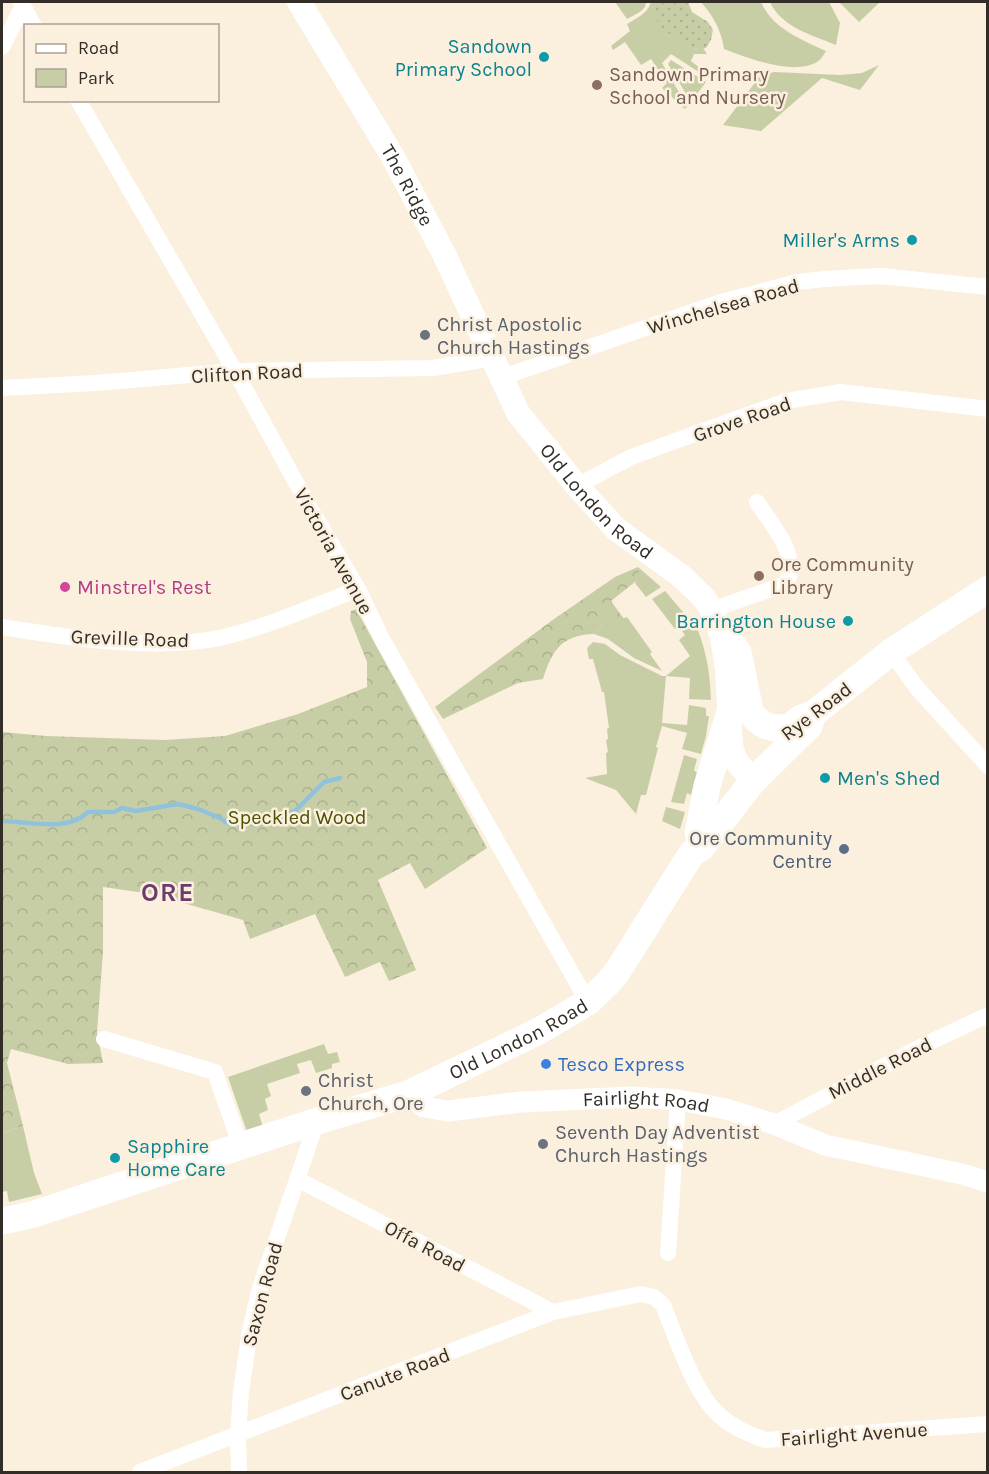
<svg xmlns="http://www.w3.org/2000/svg" width="989" height="1474" font-family="Karla,sans-serif">
<style>
.green{fill:#c7cea6}
.forest{fill:url(#forest-crowns)}
.park{fill:url(#park-dots)}
.lines{fill:none;stroke-linecap:round;stroke-linejoin:round}
.stream{stroke:#90c2dc;stroke-width:4.5}
.minor{stroke:#fff;stroke-width:16}
.tertiary{stroke:#fff;stroke-width:21}
.secondary{stroke:#fff;stroke-width:24}
.trunk{stroke:#fff;stroke-width:27}
.culture-dot{fill:#0f9aa8;stroke:#fbefde;stroke-width:2}
.education-dot{fill:#8d6e63;stroke:#fbefde;stroke-width:2}
.worship-dot{fill:#6b7280;stroke:#fbefde;stroke-width:2}
.hotel-dot{fill:#d1479c;stroke:#fbefde;stroke-width:2}
.service-dot{fill:#5c6f8a;stroke:#fbefde;stroke-width:2}
.shop-dot{fill:#3f7fe0;stroke:#fbefde;stroke-width:2}
.labels{text-anchor:middle;stroke-width:5;stroke-linejoin:round;paint-order:stroke}
.culture-label{font-size:20px;fill:#0d838f;stroke:#fbefde;text-anchor:end}
.education-label{font-size:20px;fill:#785e54;stroke:#fbefde;text-anchor:start}
.street-label{font-size:20px;fill:#322e27;stroke:#fbefde}
.worship-label{font-size:20px;fill:#5b616d;stroke:#fbefde;text-anchor:start}
.hotel-label{font-size:20px;fill:#b23c85;stroke:#fbefde;text-anchor:start}
.park-label{font-size:20px;fill:#4b5303;stroke:#fbefde}
.service-label{font-size:20px;fill:#4e5e75;stroke:#fbefde;text-anchor:end}
.shop-label{font-size:20px;fill:#366cbe;stroke:#fbefde;text-anchor:start}
.district-label{font-size:26px;font-weight:bold;letter-spacing:1.5px;fill:#6c3c6f;stroke:#fbefde}
</style>
<defs>
<pattern id="forest-crowns" width="20" height="18" patternUnits="userSpaceOnUse" patternTransform="scale(1.5)"><rect width="20" height="18" fill="#c7cea6"/><path d="M2 6a3 3 0 1 1 6 0M12 15a3 3 0 1 1 6 0" fill="none" stroke="#abb18f"/></pattern>
<pattern id="park-dots" width="8" height="8" patternUnits="userSpaceOnUse" patternTransform="scale(1.5)"><rect width="8" height="8" fill="#c7cea6"/><path d="M2 2h.1M6 6h.1" fill="none" stroke="#abb18f" stroke-width="1.8" stroke-linecap="round"/></pattern>
</defs>
<rect width="100%" height="100%" fill="#fbefde"/>
<path class="green" d="M 615,2 L 646,2 C 646,11 634,15 627,19 Z
M 651,2 L 653,9 L 695,50 L 703,48 L 707,54 L 694,54 L 691,61 L 709,75 L 708,78 L 671,54 L 662,63 L 687,106 L 685,109 L 662,88 L 667,83 L 651,59 L 641,65 L 625,42 L 613,50 L 611,46 L 630,31 L 627,24 C 637,18 648,13 651,2 Z
M 701,2 L 761,2 C 773,29 801,39 826,51 C 824,54 821,60 817,62 C 794,76 747,58 724,49 C 721,29 713,16 701,2 Z
M 770,2 L 829,2 L 840,23 L 836,45 C 812,35 781,27 770,2 Z
M 839,2 L 880,2 L 859,22 Z
M 671,60 L 706,82 L 691,102 L 668,64 Z
M 879,65 L 860,90 L 822,78 L 761,131 L 723,125 L 760,76 L 774,72 L 840,75 L 862,73 Z
M 638,567 L 661,587 L 646,597 L 635,583 L 639,578 Z
M 665,591 L 689,619 L 675,629 L 652,599 Z
M 627,617 L 652,652 L 650,654 L 662,671 L 634,658 L 608,639 L 594,634 L 599,628 Z
M 695,622 C 706,651 710,669 711,700 L 689,699 L 690,678 L 666,676 L 662,723 L 687,725 L 689,705 L 706,708 L 706,716 L 709,716 L 706,736 L 701,754 L 682,749 L 687,733 L 662,726 L 656,747 L 658,748 L 646,795 L 641,795 L 636,814 L 616,790 L 585,778 L 607,774 L 606,753 L 608,752 L 606,740 L 608,739 L 607,729 L 609,728 L 604,692 L 602,692 L 593,659 L 589,659 L 587,648 L 593,642 L 605,644 L 620,655 L 662,676 L 666,676 L 690,656 L 679,640 L 685,635 L 682,631 Z
M 684,755 L 697,759 L 694,770 L 697,773 L 691,795 L 687,793 L 684,804 L 671,802 Z
M 666,807 L 685,812 L 680,829 L 662,821 Z
M 324,1044 L 328,1054 L 337,1052 L 340,1062 L 332,1064 L 332,1068 L 316,1073 L 311,1060 L 297,1064 L 300,1073 L 267,1084 L 271,1096 L 265,1099 L 268,1110 L 259,1114 L 263,1127 L 247,1132 L 228,1077 Z
M 23,1126 L 34,1173 L 42,1194 L 9,1202 L 7,1191 L 2,1192 L 2,1133 Z"/>
<path class="forest" d="M 638,567 L 640,578 L 611,601 L 624,619 L 599,628 L 594,634 C 562,635 552,650 543,679 L 518,683 L 443,719 L 435,707 L 554,619 L 615,577 Z
M 356,609 L 487,848 L 425,889 L 410,863 L 378,880 L 416,970 L 389,981 L 380,962 L 345,977 L 315,914 L 250,939 L 243,920 L 152,894 L 103,887 L 103,952 L 97,1032 L 103,1063 L 68,1064 L 11,1049 L 7,1063 L 23,1126 L 2,1133 L 2,732 L 46,736 L 165,740 L 225,736 L 298,714 L 367,687 L 367,662 L 350,619 L 351,611 Z"/>
<path class="park" d="M 651,2 L 688,2 L 692,12 L 708,22 L 713,30 L 711,40 L 706,48 L 695,50 L 665,31 L 656,19 Z"/>
<g class="lines">
<path class="stream" d="M 2,821 C 29,821 66,833 88,812 L 114,812 L 122,808 L 136,811 L 178,804 L 198,809 L 220,818 L 229,824 L 260,824 L 295,811 L 324,782 L 340,778"/>
<path class="minor" d="M 21,2 L 34,26
M 2,47 L 23,6
M 78,100 L 235,371 L 310,508 L 358,589 L 382,639 L 588,1002
M 503,377 L 721,302 L 797,282 L 824,279 L 881,276 L 988,287
M 2,388 L 95,383 L 235,371 L 433,368 L 493,358
M 577,486 L 631,457 L 786,401 L 841,392 L 988,409
M 711,610 L 786,584 C 801,556 772,525 757,502
M 2,627 C 70,638 157,652 224,637 C 270,626 314,606 358,589
M 891,652 L 917,688 L 988,766
M 104,1039 L 215,1072 L 241,1147
M 774,1124 L 926,1044 L 988,1015
M 297,1179 L 553,1312
M 668,1253 L 678,1100
M 140,1472 L 553,1312 L 641,1294 L 654,1297 L 663,1305 C 675,1335 694,1392 717,1413 C 731,1427 747,1433 765,1440 L 988,1424
M 239,1472 L 238,1435 L 241,1392 L 250,1330 L 260,1288 L 317,1121"/>
<path class="tertiary" id="s1" d="M 408,1094 L 424,1107 L 448,1111 L 521,1102 L 632,1097 L 678,1100 L 726,1109 L 774,1124 L 825,1145 L 962,1174 L 988,1182"/>
<path class="secondary" id="s2" d="M 299,2 L 393,157 L 444,254 L 518,413 L 577,486 L 616,529 L 681,576 L 704,598 L 711,610 L 721,631 L 727,669 L 731,746 L 736,761 L 753,781"/>
<g class="trunk">
<path d="M 721,631 L 738,652 L 750,711 C 758,726 773,730 789,727"/>
<path d="M 797,721 L 801,718 L 813,714 L 891,652 L 988,589"/>
<path d="M 698,833 L 707,786 L 730,712"/>
<path id="s3" d="M 2,1221 L 31,1215 L 317,1121 L 408,1094 L 539,1031 L 588,1002 L 606,985 L 617,972 L 692,853 L 701,848 L 753,781 L 809,726 L 813,714"/>
</g>
</g>
<g class="culture-dot">
<circle cx="544" cy="57" r="6"/>
<circle cx="912" cy="240" r="6"/>
<circle cx="848" cy="621" r="6"/>
<circle cx="825" cy="778" r="6"/>
<circle cx="115" cy="1158" r="6"/>
</g>
<g class="education-dot">
<circle cx="597" cy="85" r="6"/>
<circle cx="759" cy="576" r="6"/>
</g>
<g class="worship-dot">
<circle cx="425" cy="335" r="6"/>
<circle cx="306" cy="1091" r="6"/>
<circle cx="543" cy="1144" r="6"/>
</g>
<circle class="hotel-dot" cx="65" cy="587" r="6"/>
<circle class="service-dot" cx="844" cy="849" r="6"/>
<circle class="shop-dot" cx="546" cy="1064" r="6"/>
<g class="labels">
<g class="culture-label">
<text x="532" y="53">Sandown<tspan x="532" dy="23">Primary School</tspan></text>
<text x="900" y="247">Miller's Arms</text>
<text x="836" y="628">Barrington House</text>
<text x="837" y="785" text-anchor="start">Men's Shed</text>
<text x="127" y="1153" text-anchor="start">Sapphire<tspan x="127" dy="23">Home Care</tspan></text>
</g>
<g class="education-label">
<text x="609" y="81">Sandown Primary<tspan x="609" dy="23">School and Nursery</tspan></text>
<text x="771" y="571">Ore Community<tspan x="771" dy="23">Library</tspan></text>
</g>
<g class="street-label">
<text dy="7" stroke="none"><textPath href="#s2" startOffset="213">The Ridge</textPath></text>
<text transform="translate(723 306) rotate(-16)" y="7">Winchelsea Road</text>
<text transform="translate(247 373) rotate(-3)" y="7">Clifton Road</text>
<text transform="translate(742 419) rotate(-19)" y="7">Grove Road</text>
<text dy="7" stroke="none"><textPath href="#s2" startOffset="585">Old London Road</textPath></text>
<text transform="translate(334 551) rotate(61)" y="7">Victoria Avenue</text>
<text transform="translate(130 638) rotate(2)" y="7">Greville Road</text>
<text transform="translate(816 711) rotate(-37)" y="7">Rye Road</text>
<text dy="7" stroke="none"><textPath href="#s3" startOffset="549">Old London Road</textPath></text>
<text transform="translate(880 1068) rotate(-27)" y="7">Middle Road</text>
<text dy="7" stroke="none"><textPath href="#s1" startOffset="244">Fairlight Road</textPath></text>
<text transform="translate(425 1246) rotate(28)" y="7">Offa Road</text>
<text transform="translate(262 1294) rotate(-75)" y="7">Saxon Road</text>
<text transform="translate(395 1374) rotate(-21)" y="7">Canute Road</text>
<text transform="translate(854 1434) rotate(-4)" y="7">Fairlight Avenue</text>
</g>
<g class="worship-label">
<text x="437" y="331">Christ Apostolic<tspan x="437" dy="23">Church Hastings</tspan></text>
<text x="318" y="1087">Christ<tspan x="318" dy="23">Church, Ore</tspan></text>
<text x="555" y="1139">Seventh Day Adventist<tspan x="555" dy="23">Church Hastings</tspan></text>
</g>
<g class="hotel-label">
<text x="77" y="594">Minstrel's Rest</text>
</g>
<g class="park-label">
<text x="297" y="824">Speckled Wood</text>
</g>
<g class="service-label">
<text x="832" y="845">Ore Community<tspan x="832" dy="23">Centre</tspan></text>
</g>
<g class="shop-label">
<text x="558" y="1071">Tesco Express</text>
</g>
<g class="district-label">
<text x="168" y="901">ORE</text>
</g>
</g>
<rect width="989" height="1474" fill="none" stroke="#322e27" stroke-width="6"/>
<rect x="24" y="24" width="195" height="78" fill="#fbefde" stroke="#aba295" stroke-width="1.5"/>
<rect x="36" y="44" width="30" height="9" fill="#ffffff" stroke="#aba295" stroke-width="1.5"/>
<text x="78" y="54" font-size="18" fill="#322e27">Road</text>
<rect x="36" y="69" width="30" height="18" fill="#c7cea6" stroke="#aba295" stroke-width="1.5"/>
<text x="78" y="84" font-size="18" fill="#322e27">Park</text>
</svg>
